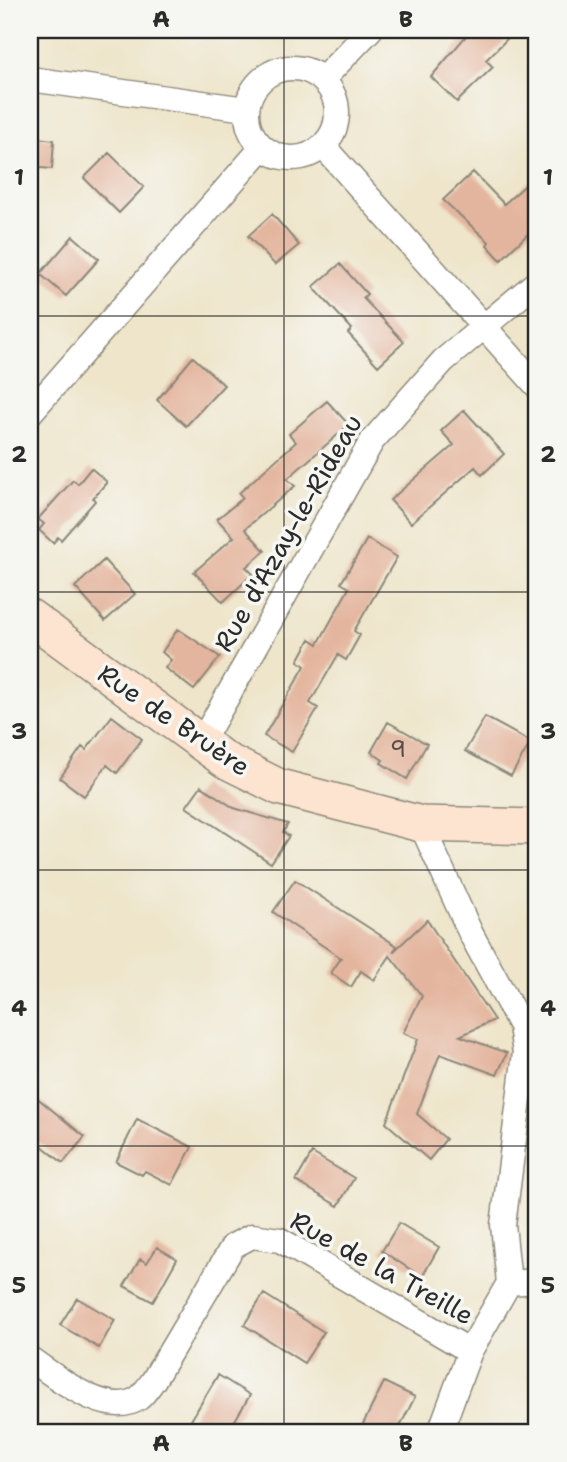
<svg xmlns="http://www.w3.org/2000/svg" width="567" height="1462" font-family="'Shantell Sans',sans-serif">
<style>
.building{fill:#e4b59e}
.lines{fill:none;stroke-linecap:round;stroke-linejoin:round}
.street-casing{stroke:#8c887a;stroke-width:27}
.secondary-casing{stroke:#8c887a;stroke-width:38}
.street{stroke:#fff;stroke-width:24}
.secondary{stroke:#fde4d0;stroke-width:35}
.grid{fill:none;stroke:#2b2b2b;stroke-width:2;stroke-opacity:0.55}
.labels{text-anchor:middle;stroke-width:7;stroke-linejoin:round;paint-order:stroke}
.number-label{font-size:23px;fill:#594e48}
.street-label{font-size:26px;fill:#2b2b2b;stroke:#f6f6f2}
.neatline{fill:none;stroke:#2b2b2b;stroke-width:2.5}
.grid-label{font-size:23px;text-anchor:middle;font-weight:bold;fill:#2b2b2b}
</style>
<rect width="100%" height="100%" fill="#f6f6f2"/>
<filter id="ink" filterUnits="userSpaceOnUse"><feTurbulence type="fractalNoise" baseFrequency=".0143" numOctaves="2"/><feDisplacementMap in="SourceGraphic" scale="14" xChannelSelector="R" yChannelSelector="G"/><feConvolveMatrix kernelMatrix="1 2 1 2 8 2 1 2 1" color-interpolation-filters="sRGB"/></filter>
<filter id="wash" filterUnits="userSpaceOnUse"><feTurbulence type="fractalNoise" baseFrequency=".00686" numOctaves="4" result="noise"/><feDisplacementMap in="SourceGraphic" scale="28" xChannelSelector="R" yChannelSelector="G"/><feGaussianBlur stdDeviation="1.57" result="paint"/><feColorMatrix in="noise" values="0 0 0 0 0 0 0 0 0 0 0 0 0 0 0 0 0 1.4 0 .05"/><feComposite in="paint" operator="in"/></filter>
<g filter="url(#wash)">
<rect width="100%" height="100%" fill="#eee5ca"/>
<g id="blocks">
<path class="building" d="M 471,30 L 516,30 L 486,60 L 493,67 L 457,102 L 431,77 Z
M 30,137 L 54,140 L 52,169 L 30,167 Z
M 109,153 L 144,187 L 119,213 L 84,178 Z
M 473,172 L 504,204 L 537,175 L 537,225 L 501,260 L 487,245 L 489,242 L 443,200 Z
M 272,214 L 299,245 L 275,265 L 248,236 Z
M 73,236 L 99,259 L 66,296 L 40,274 Z
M 340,264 L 367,294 L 363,298 L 404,342 L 378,366 L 348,333 L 352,329 L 313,287 Z
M 193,357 L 224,385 L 186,426 L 157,400 Z
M 327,401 L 349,425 L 287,479 L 295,486 L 245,529 L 265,551 L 246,567 L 253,574 L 223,602 L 194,572 L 234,537 L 217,519 L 243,498 L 239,493 L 296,442 L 289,434 Z
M 464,410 L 504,454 L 482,475 L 475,467 L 411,523 L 390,500 L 454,445 L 441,431 Z
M 91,468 L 107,482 L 93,498 L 95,501 L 61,540 L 58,537 L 53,543 L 39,530 L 44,524 L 38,519 L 73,480 L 78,484 Z
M 367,539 L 397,557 L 354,631 L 360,635 L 346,660 L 338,655 L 310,703 L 318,708 L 292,752 L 264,736 L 305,666 L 298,661 L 310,639 L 318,644 L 349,588 L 341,583 Z
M 104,560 L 135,594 L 105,621 L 75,587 Z
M 178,629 L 220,657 L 194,690 L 165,668 L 171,660 L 162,652 Z
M 112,716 L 142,739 L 117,773 L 107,765 L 84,796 L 60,778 L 82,747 L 86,750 Z
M 485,717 L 531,742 L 511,776 L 465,751 Z
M 388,722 L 427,744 L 407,779 L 381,763 L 383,760 L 371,752 Z
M 201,786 L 234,808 L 288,824 L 283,832 L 289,836 L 271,863 L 186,807 Z
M 295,880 L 397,946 L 393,952 L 427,920 L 494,1020 L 460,1036 L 507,1053 L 497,1075 L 440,1054 L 417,1114 L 446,1139 L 429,1160 L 386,1123 L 418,1039 L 403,1033 L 422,996 L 390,956 L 374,980 L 361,971 L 351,987 L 331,973 L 341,958 L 273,912 Z
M 30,1092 L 85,1137 L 63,1163 L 30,1136 Z
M 137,1119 L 192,1147 L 172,1185 L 145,1171 L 142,1175 L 116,1162 Z
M 312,1153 L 354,1178 L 338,1206 L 296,1181 Z
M 399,1223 L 439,1247 L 422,1277 L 382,1251 Z
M 157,1247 L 177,1259 L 153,1302 L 124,1286 L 140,1259 L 147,1263 Z
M 264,1294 L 324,1332 L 304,1363 L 244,1325 Z
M 77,1298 L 115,1320 L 99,1348 L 60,1325 Z
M 218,1375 L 250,1395 L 228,1432 L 207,1432 L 190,1422 Z
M 384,1382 L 415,1397 L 397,1432 L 359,1432 Z"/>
</g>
</g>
<g filter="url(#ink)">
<use href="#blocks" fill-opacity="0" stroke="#8c887a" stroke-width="2"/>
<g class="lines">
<g class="street-casing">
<path id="street" d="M247 113a45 45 0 1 1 90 0a45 45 0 1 1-90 0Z
M 30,79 L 246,109
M 323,79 L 370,30
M 323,146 L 537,386
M 30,413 L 262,148
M 201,743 L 372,441 L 443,361 L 537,282
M 421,824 L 471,934 L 521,1026 L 525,1053 L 503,1225 L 509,1283 L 470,1351 L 440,1432
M 509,1283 L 537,1281
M 30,1359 C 56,1376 107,1420 139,1398 C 144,1394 149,1386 153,1381 L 233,1246 L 252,1236 L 280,1240 L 470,1351"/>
</g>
<g class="secondary-casing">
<path id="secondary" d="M 30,617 L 225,760 L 279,787 L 421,824 L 537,827"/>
</g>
<use href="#street" class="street"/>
<use href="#secondary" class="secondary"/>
</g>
</g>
<path class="grid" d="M 284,30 L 284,1432M 30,316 L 537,316M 30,592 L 537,592M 30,870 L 537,870M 30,1146 L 537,1146"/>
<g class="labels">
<g class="number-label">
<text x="398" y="757">9</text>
</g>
<g class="street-label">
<text transform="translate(288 533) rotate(-60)" y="9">Rue d'Azay-le-Rideau</text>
<text transform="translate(174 720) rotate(34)" y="9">Rue de Bruère</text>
<text transform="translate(382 1268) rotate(29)" y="9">Rue de la Treille</text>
</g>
</g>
<rect width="567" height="1462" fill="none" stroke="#f6f6f2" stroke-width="77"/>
<rect x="38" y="38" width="490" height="1386" class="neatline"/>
<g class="grid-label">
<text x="161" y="27">A</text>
<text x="406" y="27">B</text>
<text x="19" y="185">1</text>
<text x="548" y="185">1</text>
<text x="19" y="462">2</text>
<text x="548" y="462">2</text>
<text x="19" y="739">3</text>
<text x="548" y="739">3</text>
<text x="19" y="1016">4</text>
<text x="548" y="1016">4</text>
<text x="19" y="1293">5</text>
<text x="548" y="1293">5</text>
<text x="161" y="1451">A</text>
<text x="406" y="1451">B</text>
</g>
</svg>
